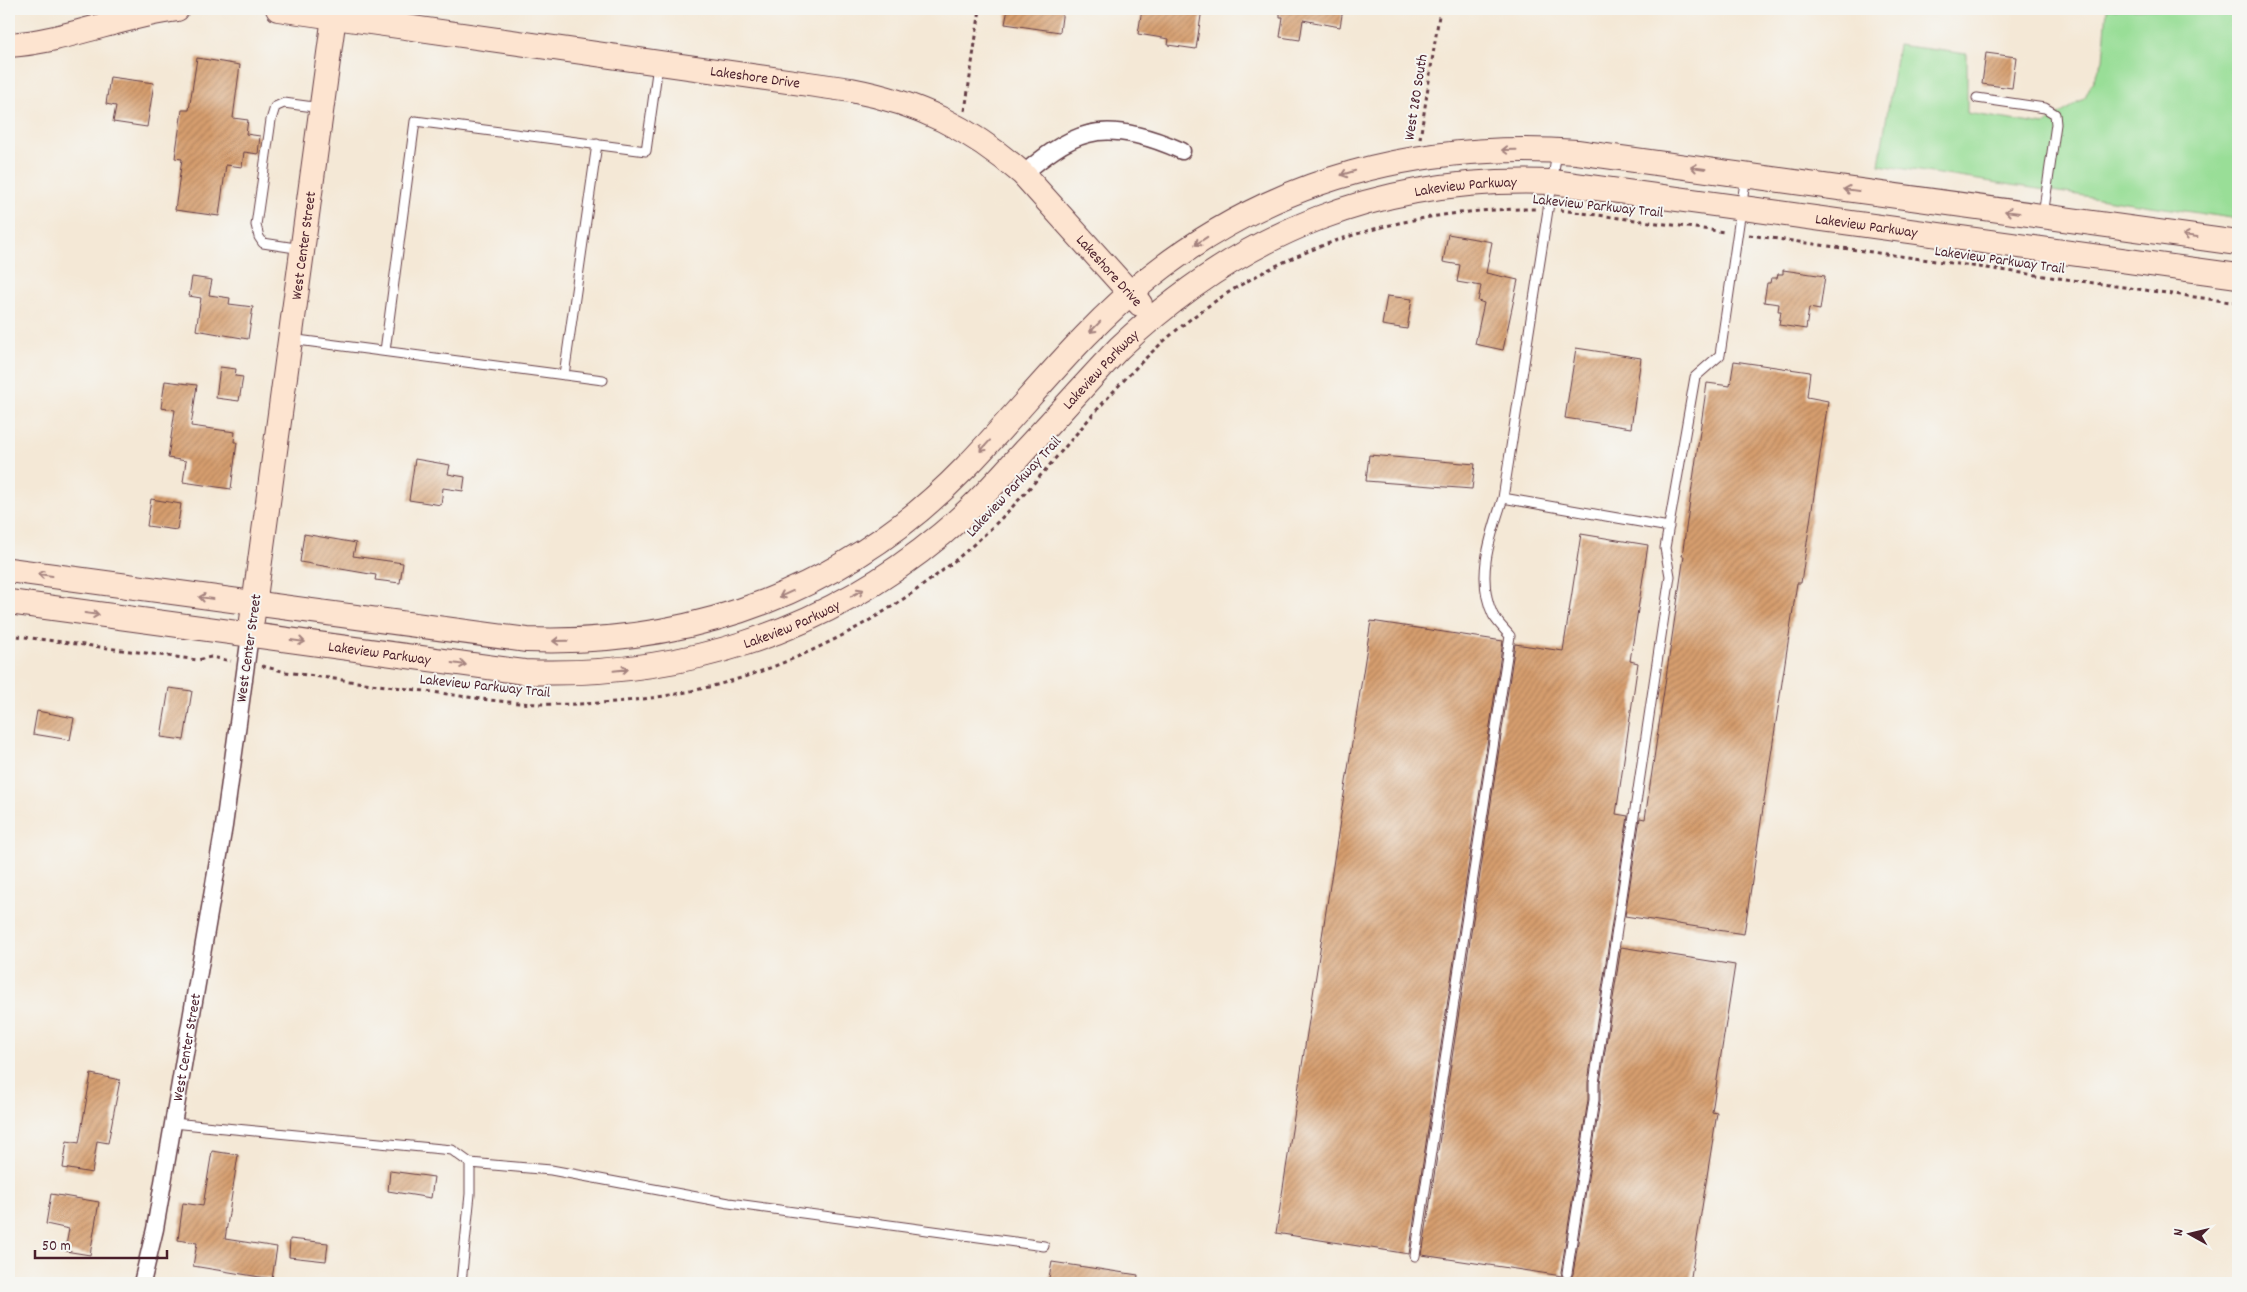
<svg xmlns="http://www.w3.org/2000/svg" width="2247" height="1292" font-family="Dekko,sans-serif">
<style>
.green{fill:#99de97;stroke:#727e61}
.building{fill:url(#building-hatch)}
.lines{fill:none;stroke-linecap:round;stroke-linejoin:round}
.lane-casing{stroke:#643d45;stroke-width:11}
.street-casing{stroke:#643d45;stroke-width:19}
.secondary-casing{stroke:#643d45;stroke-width:26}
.path{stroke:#643d45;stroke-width:3;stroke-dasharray:4 4;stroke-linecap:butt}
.lane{stroke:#fff;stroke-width:9}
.street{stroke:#fff;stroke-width:16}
.secondary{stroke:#fde4d0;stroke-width:24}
.oneway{stroke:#a4827e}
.labels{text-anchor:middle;stroke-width:4;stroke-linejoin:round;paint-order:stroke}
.street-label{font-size:15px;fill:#4a1f2b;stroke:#f6f6f2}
</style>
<defs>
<pattern id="building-hatch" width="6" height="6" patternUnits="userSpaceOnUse" patternTransform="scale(1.25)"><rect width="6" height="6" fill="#d69e6e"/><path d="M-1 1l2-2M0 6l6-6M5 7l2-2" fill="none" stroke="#b0805b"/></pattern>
</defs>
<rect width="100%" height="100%" fill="#f6f6f2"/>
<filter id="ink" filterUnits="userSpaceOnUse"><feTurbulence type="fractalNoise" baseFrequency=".02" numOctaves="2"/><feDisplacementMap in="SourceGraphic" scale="10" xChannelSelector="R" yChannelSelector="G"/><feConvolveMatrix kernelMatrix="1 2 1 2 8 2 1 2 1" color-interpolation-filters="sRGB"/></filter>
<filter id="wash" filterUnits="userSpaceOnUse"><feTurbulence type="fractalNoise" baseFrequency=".0096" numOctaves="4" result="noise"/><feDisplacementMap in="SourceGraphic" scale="20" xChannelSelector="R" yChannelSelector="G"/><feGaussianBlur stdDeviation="1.12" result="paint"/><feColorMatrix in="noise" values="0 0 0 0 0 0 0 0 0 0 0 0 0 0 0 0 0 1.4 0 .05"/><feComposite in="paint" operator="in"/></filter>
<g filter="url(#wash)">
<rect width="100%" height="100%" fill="#f4e8d6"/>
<path class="green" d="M 2107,9 L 2238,9 L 2238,219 L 1879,165 L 1898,45 L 1967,54 L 1967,113 L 2044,125 L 2085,97 L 2103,60 Z"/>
<g id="blocks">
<path class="building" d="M 1008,9 L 1063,9 L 1060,32 L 1005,24 Z
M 1142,9 L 1202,9 L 1196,49 L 1168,45 L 1169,39 L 1138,34 Z
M 1280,9 L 1343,9 L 1340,27 L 1303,20 L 1300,40 L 1280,37 L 1283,17 L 1280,17 Z
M 1986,53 L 2016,57 L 2012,88 L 1982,84 Z
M 197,58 L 240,65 L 233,118 L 248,120 L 246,134 L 260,136 L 258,154 L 244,152 L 242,167 L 226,165 L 219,216 L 175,210 L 182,159 L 175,158 L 182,110 L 189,110 Z
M 110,77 L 154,83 L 147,127 L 113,122 L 116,106 L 106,104 Z
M 1448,234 L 1492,242 L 1486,273 L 1518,280 L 1503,350 L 1475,344 L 1484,303 L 1478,301 L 1481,286 L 1457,282 L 1460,265 L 1443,262 Z
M 1783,270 L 1825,276 L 1820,310 L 1809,308 L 1806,329 L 1779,325 L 1781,311 L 1778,311 L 1779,304 L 1764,302 L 1767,283 L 1770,283 L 1771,278 L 1777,278 L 1778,274 L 1783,274 Z
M 192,277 L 212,280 L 209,295 L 230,298 L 229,304 L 253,307 L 248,339 L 196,330 L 201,298 L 189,296 Z
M 1387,296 L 1412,299 L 1407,329 L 1382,325 Z
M 1576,348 L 1641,358 L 1631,428 L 1565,418 Z
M 1734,361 L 1810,372 L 1807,397 L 1828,401 L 1801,583 L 1797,583 L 1744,934 L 1625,916 L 1640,818 L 1645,819 L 1684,556 L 1682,556 L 1707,383 L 1730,386 Z
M 220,367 L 236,369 L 235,376 L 243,377 L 239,401 L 216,398 Z
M 165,381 L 197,385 L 191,426 L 235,432 L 234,442 L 237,442 L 231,489 L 183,482 L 186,461 L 168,458 L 175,410 L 161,408 Z
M 1369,455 L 1475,464 L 1472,489 L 1366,481 Z
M 415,459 L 450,465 L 448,474 L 465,477 L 463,491 L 443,488 L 441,505 L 409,500 Z
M 151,499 L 181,504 L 177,530 L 147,526 Z
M 304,534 L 356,543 L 353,556 L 403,563 L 400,583 L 375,580 L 376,575 L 300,562 Z
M 1581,534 L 1648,545 L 1630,661 L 1638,663 L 1616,814 L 1628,816 L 1588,1082 L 1588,1100 L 1561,1272 L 1562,1276 L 1422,1255 L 1515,644 L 1563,651 Z
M 1371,621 L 1503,641 L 1409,1254 L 1276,1233 Z
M 169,688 L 192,691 L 184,740 L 161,737 Z
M 37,711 L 74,718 L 70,740 L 33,734 Z
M 1621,947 L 1735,965 L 1712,1112 L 1717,1113 L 1690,1283 L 1606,1283 L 1571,1278 L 1573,1274 L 1600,1101 L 1600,1083 Z
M 91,1074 L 120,1080 L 108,1143 L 97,1141 L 92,1173 L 63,1168 L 67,1141 L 79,1143 Z
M 212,1151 L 238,1155 L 225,1239 L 277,1247 L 272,1279 L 193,1266 L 197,1243 L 178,1240 L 183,1203 L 203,1206 Z
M 390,1171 L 434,1177 L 431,1198 L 388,1191 Z
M 51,1194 L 99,1202 L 90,1255 L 65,1251 L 69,1229 L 46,1224 Z
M 290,1239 L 328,1243 L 326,1261 L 289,1257 Z
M 1052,1262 L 1138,1275 L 1137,1283 L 1048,1283 Z"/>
</g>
</g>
<g filter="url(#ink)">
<use href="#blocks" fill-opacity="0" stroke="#643d45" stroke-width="1"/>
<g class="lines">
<g class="lane-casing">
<path id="lane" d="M 1977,98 L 2045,108 L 2055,114 L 2056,124 L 2043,216
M 302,249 L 263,243 L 259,237 L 256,225 L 271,120 L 275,107 L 284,103 L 321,108
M 290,339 L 603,380
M 385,351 L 415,121 L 646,151 L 658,65
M 564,375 L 597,144
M 1503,498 L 1669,527
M 173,1123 L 452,1150 L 470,1163 L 470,1194 L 461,1283
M 470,1163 L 551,1170 L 729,1203 L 1044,1246
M 1415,1256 L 1510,636 C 1505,630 1497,622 1493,615 C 1475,577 1491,535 1503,498 L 1557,152
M 1567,1273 L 1594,1100 L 1594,1083 L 1670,576 L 1665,548 L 1695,377 L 1720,355 L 1746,175"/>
</g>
<g class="street-casing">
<g id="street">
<path d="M 1023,174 C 1042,158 1064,140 1088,134 C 1117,126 1156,139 1182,151"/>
<path id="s1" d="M 142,1283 L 155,1229 L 224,826 L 250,635"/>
</g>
</g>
<g class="secondary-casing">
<g id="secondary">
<path id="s2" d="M 278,9 L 851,90 C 919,103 970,128 1023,174 L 1140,304"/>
<path d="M 9,45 C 67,41 120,16 177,9"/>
<path d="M 9,570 L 527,640 C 695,646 848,589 965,468 C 1027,404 1081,331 1151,276 C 1275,178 1421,141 1577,152 L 2238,243"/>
<path id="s3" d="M 9,602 L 524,672 C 679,678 822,634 942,534 C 972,509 998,480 1024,451 C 1056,417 1087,382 1119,348 C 1242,231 1382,175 1553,182 L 2238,276"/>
<path id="s4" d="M 252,620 L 335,9"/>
</g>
</g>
<path class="path" d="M 965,111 L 980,9
M 1420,139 L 1440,9
M 1560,210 L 1725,232
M 1749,235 L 2238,303
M 9,635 L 198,660 L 211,657 L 231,661
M 262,666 L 286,672 C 335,679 384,686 433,692 C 468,697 504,703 539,704 C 612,706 687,697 756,673 C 855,638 944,580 1015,504 C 1065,450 1109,390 1164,341 C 1268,249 1399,208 1537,209"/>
<use href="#lane" class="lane"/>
<use href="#street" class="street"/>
<use href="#secondary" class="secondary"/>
</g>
<defs><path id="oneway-shaft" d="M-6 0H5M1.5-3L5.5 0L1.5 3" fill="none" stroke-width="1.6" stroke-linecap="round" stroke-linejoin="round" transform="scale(1.25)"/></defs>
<g class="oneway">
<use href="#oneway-shaft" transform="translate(1509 150) rotate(179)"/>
<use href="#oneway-shaft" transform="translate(1698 168) rotate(-172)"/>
<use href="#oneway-shaft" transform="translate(1348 173) rotate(163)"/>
<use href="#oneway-shaft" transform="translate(1851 190) rotate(-172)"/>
<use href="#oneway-shaft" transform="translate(2012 212) rotate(-172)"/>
<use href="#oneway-shaft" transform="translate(2190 236) rotate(-172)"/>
<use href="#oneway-shaft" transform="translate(1201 241) rotate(147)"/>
<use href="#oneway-shaft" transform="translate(1095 327) rotate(134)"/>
<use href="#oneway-shaft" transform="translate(985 446) rotate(132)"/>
<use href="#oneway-shaft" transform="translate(45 575) rotate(-172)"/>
<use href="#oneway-shaft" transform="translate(857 593) rotate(-28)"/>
<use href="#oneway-shaft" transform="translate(786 594) rotate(156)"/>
<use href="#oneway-shaft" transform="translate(206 598) rotate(-172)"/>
<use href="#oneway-shaft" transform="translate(92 614) rotate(8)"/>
<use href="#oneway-shaft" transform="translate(298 641) rotate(8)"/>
<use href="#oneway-shaft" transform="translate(560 641) rotate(179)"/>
<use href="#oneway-shaft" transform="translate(459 664) rotate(8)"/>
<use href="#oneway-shaft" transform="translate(621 670) rotate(-6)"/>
</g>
</g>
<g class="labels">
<g class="street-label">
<text dy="5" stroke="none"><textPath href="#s2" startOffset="482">Lakeshore Drive</textPath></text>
<text transform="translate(1415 97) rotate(-81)" y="5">West 280 South</text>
<text dy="5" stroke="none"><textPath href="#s3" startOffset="1618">Lakeview Parkway</textPath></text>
<text transform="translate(1598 205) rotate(6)" y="5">Lakeview Parkway Trail</text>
<text dy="5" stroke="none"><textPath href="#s3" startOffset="2022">Lakeview Parkway</textPath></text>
<text dy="5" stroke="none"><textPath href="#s4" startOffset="378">West Center Street</textPath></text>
<text transform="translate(2000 259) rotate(8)" y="5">Lakeview Parkway Trail</text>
<text dy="5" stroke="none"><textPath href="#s2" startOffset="902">Lakeshore Drive</textPath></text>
<text dy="5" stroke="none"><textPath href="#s3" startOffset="1199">Lakeview Parkway</textPath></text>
<text transform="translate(1013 486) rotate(-47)" y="5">Lakeview Parkway Trail</text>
<text dy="5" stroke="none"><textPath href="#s3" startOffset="794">Lakeview Parkway</textPath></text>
<text transform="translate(248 648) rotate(-82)" y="5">West Center Street</text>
<text dy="5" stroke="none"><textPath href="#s3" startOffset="374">Lakeview Parkway</textPath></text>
<text transform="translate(485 685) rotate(6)" y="5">Lakeview Parkway Trail</text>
<text dy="5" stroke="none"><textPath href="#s1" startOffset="240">West Center Street</textPath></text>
</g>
</g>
<rect width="2247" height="1292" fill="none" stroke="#f6f6f2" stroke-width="30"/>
<g transform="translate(2190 1234) rotate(278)" stroke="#f6f6f2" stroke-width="4" paint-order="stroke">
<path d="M0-4L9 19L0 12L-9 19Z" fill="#4a1f2b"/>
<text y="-8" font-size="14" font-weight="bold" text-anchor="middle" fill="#4a1f2b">N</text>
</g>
<path d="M35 1250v8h132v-8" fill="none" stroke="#4a1f2b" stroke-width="2.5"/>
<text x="42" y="1250" font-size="15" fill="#4a1f2b" stroke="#f6f6f2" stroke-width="4" paint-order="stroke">50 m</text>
</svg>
